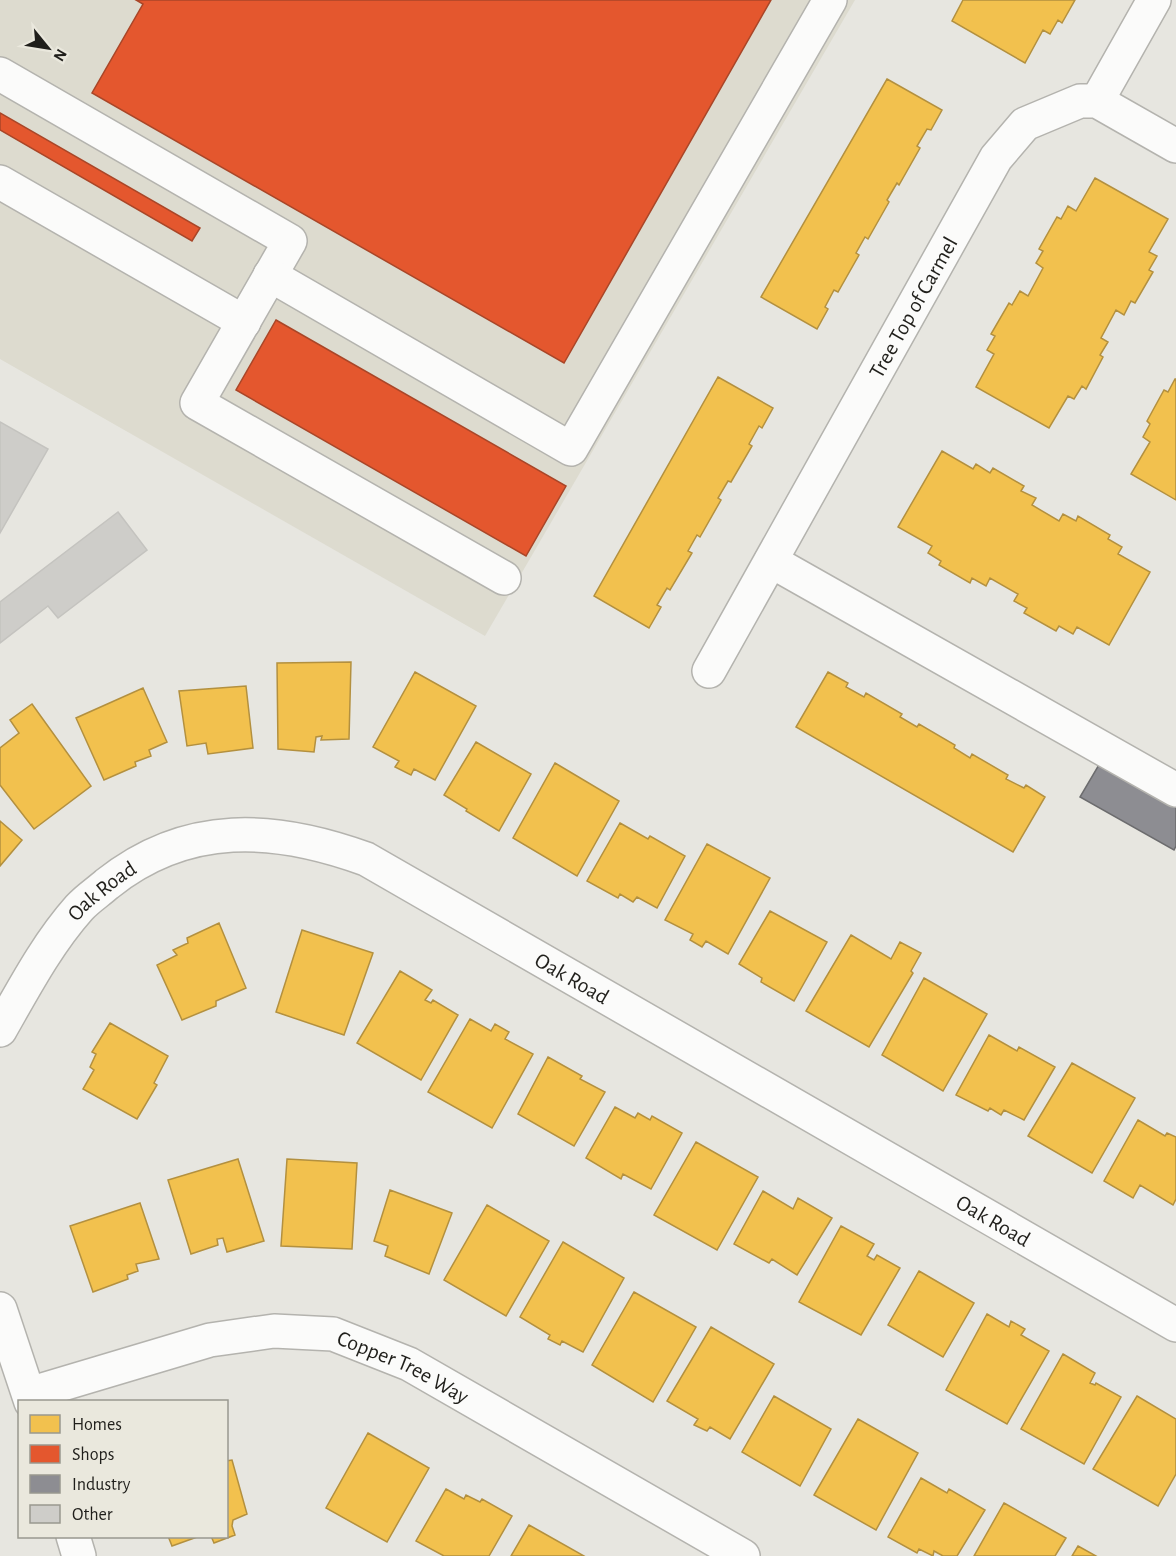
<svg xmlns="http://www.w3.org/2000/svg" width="1176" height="1556" font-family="'Alegreya Sans',sans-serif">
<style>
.built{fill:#dddbcf}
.homes{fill:#f2c14e;stroke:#b3903f;stroke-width:1.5}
.shops{fill:#e4572e;stroke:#a94628;stroke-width:1.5}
.industry{fill:#8d8d92;stroke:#6c6c6e;stroke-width:1.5}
.building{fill:#cecdc9;stroke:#c4c3bf;stroke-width:1.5}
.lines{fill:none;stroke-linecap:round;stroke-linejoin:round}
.minor-casing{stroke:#b4b3ae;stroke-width:36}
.minor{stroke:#fbfbfa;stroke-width:33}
.labels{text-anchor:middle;stroke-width:6;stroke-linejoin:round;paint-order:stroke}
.street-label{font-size:22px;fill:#201f1b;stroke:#eae8dd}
</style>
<rect width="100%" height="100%" fill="#e7e6e0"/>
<path class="built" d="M 0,0 L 855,0 L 485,636 L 0,359 Z"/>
<path class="homes" d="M 963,0 L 1075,0 L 1062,23 L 1058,20 L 1050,34 L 1043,30 L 1025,63 L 952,21 Z
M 887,79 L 942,110 L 931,130 L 927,129 L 917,146 L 920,148 L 899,185 L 897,183 L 887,200 L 889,202 L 868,239 L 865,237 L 856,253 L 859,255 L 838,292 L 834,290 L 825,307 L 828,309 L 817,329 L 761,297 Z
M 1095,178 L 1168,219 L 1149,252 L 1157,256 L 1149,270 L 1153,272 L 1135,303 L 1131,301 L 1124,315 L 1116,310 L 1101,338 L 1108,342 L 1100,355 L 1103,357 L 1086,389 L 1082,386 L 1074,399 L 1068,396 L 1049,428 L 976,387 L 994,354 L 987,350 L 995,336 L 991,334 L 1009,303 L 1012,305 L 1020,291 L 1028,296 L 1043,268 L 1036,263 L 1043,251 L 1039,249 L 1057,217 L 1061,219 L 1068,206 L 1076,211 Z
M 718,377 L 773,408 L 762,428 L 759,426 L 749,444 L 752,446 L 731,482 L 728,481 L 718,498 L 721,500 L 700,537 L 697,535 L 688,551 L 692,553 L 670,590 L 667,588 L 657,605 L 661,607 L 649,628 L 594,596 Z
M 1175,379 L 1176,379 L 1176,500 L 1131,474 L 1150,442 L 1143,437 L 1150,424 L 1147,421 L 1164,390 L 1168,392 Z
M 942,451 L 973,469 L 976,464 L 990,473 L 993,468 L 1024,486 L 1021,491 L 1036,498 L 1032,505 L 1059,521 L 1063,514 L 1076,521 L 1078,516 L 1110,535 L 1108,539 L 1122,547 L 1118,554 L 1150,572 L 1109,645 L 1077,627 L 1073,634 L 1059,626 L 1056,631 L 1024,613 L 1027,608 L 1014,601 L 1018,594 L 990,578 L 986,586 L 972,578 L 970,583 L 939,565 L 941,561 L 928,553 L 932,546 L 898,527 Z
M 351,662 L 349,739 L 321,740 L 322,736 L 316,737 L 314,752 L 278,749 L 277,663 Z
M 415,672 L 476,706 L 435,780 L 414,769 L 411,775 L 395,767 L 399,761 L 373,747 Z
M 828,672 L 848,683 L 846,687 L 864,697 L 866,693 L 902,714 L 900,717 L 917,727 L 919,724 L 955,745 L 954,748 L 970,758 L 972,754 L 1008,775 L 1006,779 L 1024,788 L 1026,785 L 1045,797 L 1013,852 L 796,727 Z
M 246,686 L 253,748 L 208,754 L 206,743 L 187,746 L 179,691 Z
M 143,688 L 167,742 L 149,750 L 151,756 L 135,762 L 136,766 L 104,780 L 76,718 Z
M 32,704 L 91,786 L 34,829 L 0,785 L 0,748 L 19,733 L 10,720 Z
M 476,742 L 531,774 L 499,831 L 466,811 L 467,809 L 444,795 Z
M 555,763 L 619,801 L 577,876 L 513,838 Z
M 0,821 L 22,840 L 0,866 Z
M 620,823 L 648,839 L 650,836 L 685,856 L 657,908 L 637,897 L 633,902 L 620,894 L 618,898 L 587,881 Z
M 707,844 L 770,878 L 728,954 L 706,941 L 702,947 L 690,940 L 693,934 L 665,920 Z
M 770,911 L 827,942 L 794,1001 L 761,982 L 762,978 L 739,964 Z
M 219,923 L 246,988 L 216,1001 L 216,1006 L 182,1020 L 157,965 L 177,955 L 173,950 L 188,943 L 187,938 Z
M 302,930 L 373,953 L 344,1035 L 276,1012 Z
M 851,935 L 891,959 L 900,942 L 921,953 L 911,971 L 913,973 L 869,1047 L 806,1011 Z
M 400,971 L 432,990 L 425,1000 L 431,1003 L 433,1000 L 458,1015 L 421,1080 L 357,1043 Z
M 924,978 L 987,1014 L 943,1091 L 882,1055 Z
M 470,1019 L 491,1031 L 495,1024 L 509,1032 L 505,1039 L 533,1054 L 492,1128 L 428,1092 Z
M 110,1023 L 168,1056 L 154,1083 L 157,1085 L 137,1119 L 83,1089 L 94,1070 L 90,1067 L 96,1054 L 92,1052 Z
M 989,1035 L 1017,1051 L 1019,1047 L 1055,1067 L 1024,1120 L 1004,1110 L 1001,1115 L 990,1108 L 988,1111 L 956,1095 Z
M 548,1057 L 582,1076 L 580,1079 L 605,1092 L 574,1146 L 518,1114 Z
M 1072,1063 L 1135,1098 L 1092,1173 L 1028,1136 Z
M 615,1107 L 635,1118 L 638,1113 L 650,1120 L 652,1116 L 682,1133 L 651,1189 L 623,1174 L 621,1179 L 586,1158 Z
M 1138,1120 L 1165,1136 L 1167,1133 L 1176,1137 L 1176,1199 L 1173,1205 L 1140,1185 L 1133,1198 L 1104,1181 Z
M 696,1142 L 758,1177 L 717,1250 L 654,1215 Z
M 238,1159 L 264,1241 L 227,1252 L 223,1238 L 217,1239 L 218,1245 L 191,1254 L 168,1180 Z
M 287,1159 L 357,1163 L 352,1249 L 281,1246 Z
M 390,1190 L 452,1213 L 429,1274 L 385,1256 L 388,1246 L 374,1241 Z
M 763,1191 L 793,1209 L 798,1198 L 832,1218 L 797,1275 L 772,1259 L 769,1263 L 734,1244 Z
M 140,1203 L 159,1259 L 136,1264 L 138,1271 L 127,1275 L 128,1279 L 93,1292 L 70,1226 Z
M 487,1205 L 549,1241 L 506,1316 L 444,1280 Z
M 841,1226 L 874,1244 L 867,1256 L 874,1260 L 877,1255 L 900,1268 L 861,1335 L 799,1302 Z
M 563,1242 L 624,1278 L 583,1352 L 562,1341 L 560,1345 L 548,1339 L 550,1335 L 520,1317 Z
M 919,1271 L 974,1303 L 943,1357 L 888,1325 Z
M 634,1292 L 696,1327 L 653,1402 L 592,1365 Z
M 987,1314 L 1009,1327 L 1011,1321 L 1025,1329 L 1021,1335 L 1049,1351 L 1007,1424 L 946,1390 Z
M 711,1327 L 774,1364 L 730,1439 L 710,1427 L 707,1431 L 694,1425 L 698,1419 L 667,1401 Z
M 1063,1354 L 1095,1373 L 1090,1383 L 1095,1385 L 1096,1383 L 1121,1397 L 1084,1464 L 1021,1429 Z
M 774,1396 L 831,1429 L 800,1486 L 742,1452 Z
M 1137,1396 L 1176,1419 L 1176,1474 L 1158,1506 L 1093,1469 Z
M 858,1419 L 918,1453 L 876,1530 L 814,1495 Z
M 368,1433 L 429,1468 L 387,1542 L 326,1508 Z
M 232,1460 L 247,1514 L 233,1520 L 232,1526 L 235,1535 L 214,1543 L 211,1536 L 226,1536 L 226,1461 Z
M 921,1478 L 947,1493 L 949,1489 L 985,1510 L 957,1556 L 943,1556 L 934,1551 L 933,1556 L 919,1549 L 917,1553 L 888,1537 Z
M 446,1489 L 464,1499 L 466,1495 L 480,1502 L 482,1499 L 512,1516 L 489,1556 L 444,1556 L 416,1541 Z
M 1004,1503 L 1066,1538 L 1055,1556 L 974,1556 Z
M 529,1525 L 584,1556 L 511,1556 Z
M 168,1536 L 200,1536 L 172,1546 Z
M 1078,1546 L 1096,1556 L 1072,1556 Z"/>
<path class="shops" d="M 136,0 L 771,0 L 564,363 L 92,93 L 143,4 Z
M 0,113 L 200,228 L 192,241 L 0,130 Z
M 276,320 L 566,486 L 526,556 L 236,390 Z"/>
<path class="industry" d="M 1100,763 L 1176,806 L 1176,846 L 1174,850 L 1080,797 Z"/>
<path class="building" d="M 0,422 L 48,449 L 0,533 Z
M 118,512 L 147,550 L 58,618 L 48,606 L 0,643 L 0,602 Z"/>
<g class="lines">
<g class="minor-casing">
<g id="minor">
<path d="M 0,74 L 290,241 L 197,403 L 504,578"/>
<path d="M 1097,101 L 1154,0"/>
<path d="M 0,182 L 244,322"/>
<path d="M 270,275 L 571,449 L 830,0"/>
<path d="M 771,561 L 1176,790"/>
<path id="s1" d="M 709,671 L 996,158 L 1025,124 L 1080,101 L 1097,101 L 1176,146"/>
<path id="s2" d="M 0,1030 C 24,988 47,944 79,908 C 87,899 98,892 107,884 C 187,820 275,826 366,859 L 1176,1325"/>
<path d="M 0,1309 L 31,1402"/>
<path id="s3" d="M 29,1394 L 210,1340 L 274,1331 L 333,1334 L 409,1364 L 743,1556"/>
<path d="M 73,1536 L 79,1556"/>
</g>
</g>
<use href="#minor" class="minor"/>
</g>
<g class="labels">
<g class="street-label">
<text dy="8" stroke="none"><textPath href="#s1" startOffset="417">Tree Top of Carmel</textPath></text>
<text dy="8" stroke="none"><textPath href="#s2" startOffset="174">Oak Road</textPath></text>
<text dy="8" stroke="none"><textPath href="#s2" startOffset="694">Oak Road</textPath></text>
<text dy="8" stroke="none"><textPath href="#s2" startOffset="1180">Oak Road</textPath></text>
<text dy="8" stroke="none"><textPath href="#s3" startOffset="390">Copper Tree Way</textPath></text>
</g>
</g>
<rect x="18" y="1400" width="210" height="138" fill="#eae8dd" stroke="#99988f" stroke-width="1.5"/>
<rect x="30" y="1415" width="30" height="18" fill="#f2c14e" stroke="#99988f" stroke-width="1.5"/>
<text x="72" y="1430" font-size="18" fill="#201f1b">Homes</text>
<rect x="30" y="1445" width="30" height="18" fill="#e4572e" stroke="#99988f" stroke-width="1.5"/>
<text x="72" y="1460" font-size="18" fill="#201f1b">Shops</text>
<rect x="30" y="1475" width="30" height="18" fill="#8d8d92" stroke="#99988f" stroke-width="1.5"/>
<text x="72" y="1490" font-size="18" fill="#201f1b">Industry</text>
<rect x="30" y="1505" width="30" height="18" fill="#cecdc9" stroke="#99988f" stroke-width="1.5"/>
<text x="72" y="1520" font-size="18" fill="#201f1b">Other</text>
<g transform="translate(48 48) rotate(120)" stroke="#eae8dd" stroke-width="4.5" paint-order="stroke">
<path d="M0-4.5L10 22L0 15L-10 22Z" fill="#201f1b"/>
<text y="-9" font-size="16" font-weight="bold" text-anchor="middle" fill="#201f1b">N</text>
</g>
</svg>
